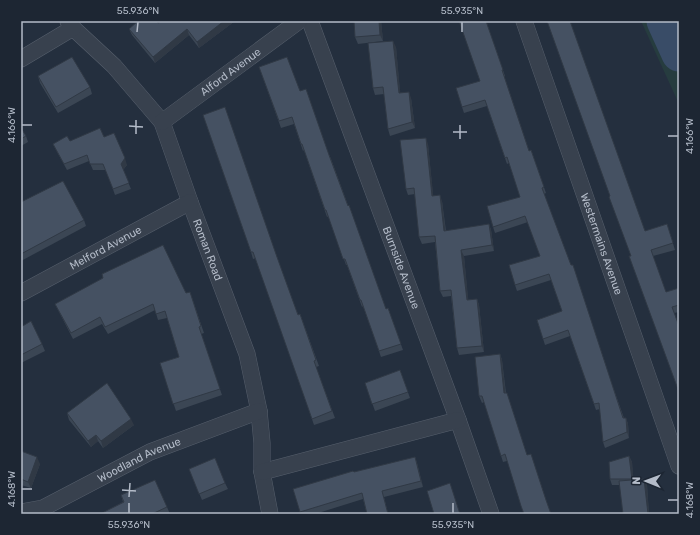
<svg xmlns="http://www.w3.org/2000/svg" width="700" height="535" font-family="Rubik,sans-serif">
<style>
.green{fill:#263c3f}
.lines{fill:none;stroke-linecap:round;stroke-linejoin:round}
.river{stroke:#394c67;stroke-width:35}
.minor-casing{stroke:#565f6c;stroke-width:17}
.minor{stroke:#38414e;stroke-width:16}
.wall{fill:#3b4654}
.shaded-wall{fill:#303945}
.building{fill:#455162;stroke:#303945}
.ticks{fill:none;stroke:#b4bcc9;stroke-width:1.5}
.labels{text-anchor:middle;stroke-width:4;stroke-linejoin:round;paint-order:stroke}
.street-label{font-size:11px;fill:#b4bcc9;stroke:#1d2633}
.neatline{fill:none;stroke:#b4bcc9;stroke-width:1.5}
.ticks-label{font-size:10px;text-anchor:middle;fill:#b4bcc9}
</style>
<rect width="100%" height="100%" fill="#242f3e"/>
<path class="green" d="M 641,21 L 679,21 L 679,104 Z"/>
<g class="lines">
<path class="river" d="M 664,21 L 679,54"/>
<g class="minor-casing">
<g id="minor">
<path id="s1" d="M 68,21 L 73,28 L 114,66 L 162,122 L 190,202 L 247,354 L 259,411 L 262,443 L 262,472 L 270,514"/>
<path id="s2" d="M 310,21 L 458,420 L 491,514"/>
<path id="s3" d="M 524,21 L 679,466"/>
<path d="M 21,59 L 73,28"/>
<path id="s4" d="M 162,122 L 299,21"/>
<path id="s5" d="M 21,293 L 190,202"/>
<path d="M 262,472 L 458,420"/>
<path id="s6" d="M 21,512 L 43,508 L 150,452 L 259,411"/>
</g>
</g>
<use href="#minor" class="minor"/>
</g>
<path class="wall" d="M 161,21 L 235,21 L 199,48 L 189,35 L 155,63 L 132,35 L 129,29 L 158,23 Z
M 381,21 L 383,41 L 358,44 L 355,37 Z
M 486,21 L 505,76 L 504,76 L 529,151 L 531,150 L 546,193 L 544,194 L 624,418 L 626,418 L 628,424 L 629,438 L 605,448 L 603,442 L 600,409 L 596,410 L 570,336 L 545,345 L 537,320 L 562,311 L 551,280 L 517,291 L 515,285 L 540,256 L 528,222 L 495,233 L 493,227 L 520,197 L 509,163 L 507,164 L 487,106 L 464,113 L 462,107 L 480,81 Z
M 396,47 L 400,93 L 411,98 L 415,128 L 390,136 L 388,129 L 384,94 L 375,95 L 373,88 Z
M 259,67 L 300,91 L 331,159 L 386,309 L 388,308 L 403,350 L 381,357 L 363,306 L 362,307 L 347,265 L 346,265 L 329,216 L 327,217 L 304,150 L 303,151 L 294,124 L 281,128 Z
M 38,76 L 90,87 L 92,94 L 58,113 L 40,83 Z
M 203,115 L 298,314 L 300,314 L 319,366 L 316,367 L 335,418 L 314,425 L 256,258 L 253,259 L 251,252 Z
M 21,128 L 26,136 L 28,142 L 21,146 Z
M 104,137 L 127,165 L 123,170 L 131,189 L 115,195 L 106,170 L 93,170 L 89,161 L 67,170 L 56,150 L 53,144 L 70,141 Z
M 428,144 L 433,196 L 442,201 L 446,231 L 489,224 L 491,230 L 494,251 L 464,256 L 468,300 L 477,299 L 479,305 L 484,352 L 459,355 L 457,348 L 451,296 L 443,297 L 440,291 L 435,242 L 422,244 L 419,237 L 415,194 L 408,195 L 406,189 Z
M 610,196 L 645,231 L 667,224 L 675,250 L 653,256 L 666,292 L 679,288 L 679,312 L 674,313 L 631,256 Z
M 21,202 L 84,220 L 86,226 L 21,261 Z
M 102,274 L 186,293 L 192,298 L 204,333 L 201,334 L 222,395 L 176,411 L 160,363 L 179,357 L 167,318 L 158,320 L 155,310 L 108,334 L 102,324 L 73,339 L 58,310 L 55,304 L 103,278 Z
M 21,327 L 42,344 L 45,351 L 21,363 Z
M 500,354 L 502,360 L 506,393 L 507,461 L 503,462 L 484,402 L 482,403 L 479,396 Z
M 400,370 L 410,398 L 375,411 L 365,383 Z
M 67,413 L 134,425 L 103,448 L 98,441 L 91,447 L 69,420 Z
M 21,451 L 40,464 L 31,488 L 21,485 Z
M 629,456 L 632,462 L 633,480 L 644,479 L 647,485 L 649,514 L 623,514 L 620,485 L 612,485 L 610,479 Z
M 415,457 L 417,463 L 423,487 L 384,497 L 388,514 L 367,514 L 363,499 L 315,514 L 301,514 L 293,489 L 354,472 Z
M 189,469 L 225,483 L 228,489 L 202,500 Z
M 121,495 L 167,507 L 170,514 L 100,514 L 123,502 Z"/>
<path class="shaded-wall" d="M 224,21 L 235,21 L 199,48 L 197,42 Z
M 379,21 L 381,21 L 383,41 L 380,35 Z
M 187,29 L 189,35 L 155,63 L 153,57 Z
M 393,41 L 396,47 L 401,100 L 399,93 Z
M 409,92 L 411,98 L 415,128 L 412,122 Z
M 426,138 L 428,144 L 434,202 L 432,196 Z
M 125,158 L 127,165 L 123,170 L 121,164 Z
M 440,195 L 442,201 L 446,237 L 444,231 Z
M 489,224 L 491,230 L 494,251 L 492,245 Z
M 461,250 L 464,256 L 469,306 L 467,300 Z
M 477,299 L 479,305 L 484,352 L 482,346 Z
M 500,354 L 502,360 L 506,399 L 504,393 Z
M 626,418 L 628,424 L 629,438 L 627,432 Z
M 131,419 L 134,425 L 103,448 L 101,441 Z
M 96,435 L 98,441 L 91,447 L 88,441 Z
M 629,456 L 632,462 L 634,485 L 632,479 Z
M 37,457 L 40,464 L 31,488 L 28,482 Z
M 415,457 L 417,463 L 423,487 L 421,481 Z
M 644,479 L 647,485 L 649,514 L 648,514 Z"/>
<path class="building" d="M 138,21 L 157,21 L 158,23 L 161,21 L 224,21 L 197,42 L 187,29 L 153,57 L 129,29 Z
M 354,21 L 379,21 L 380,35 L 355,37 Z
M 459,21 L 486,21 L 503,70 L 502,70 L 529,151 L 531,150 L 544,187 L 542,188 L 571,265 L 573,265 L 623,418 L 626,418 L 627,432 L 603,442 L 599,403 L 594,404 L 568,330 L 543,339 L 537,320 L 562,311 L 549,274 L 515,285 L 509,265 L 540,256 L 525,216 L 493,227 L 487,206 L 520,197 L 507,157 L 505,158 L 485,100 L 462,107 L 456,88 L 480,81 Z
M 547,21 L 570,21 L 645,231 L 667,224 L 673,243 L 651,250 L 666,292 L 679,288 L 679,305 L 672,307 L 679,326 L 679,392 L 629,256 L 631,256 L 609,197 L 610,196 Z
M 393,41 L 399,93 L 409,92 L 412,122 L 388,129 L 383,87 L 373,88 L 368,43 Z
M 72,57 L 90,87 L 56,107 L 38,76 Z
M 287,57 L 300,91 L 306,89 L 329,155 L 348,206 L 349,205 L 386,309 L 388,308 L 401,344 L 379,351 L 361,300 L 360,300 L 345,259 L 343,259 L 326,210 L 325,210 L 302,144 L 301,144 L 292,117 L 279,121 L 259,67 Z
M 225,107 L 277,257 L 298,315 L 300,314 L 316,360 L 314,361 L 332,411 L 312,419 L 253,252 L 251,252 L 203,115 Z
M 21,128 L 26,136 L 21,139 Z
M 100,128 L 104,137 L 114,133 L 125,158 L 121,164 L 129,183 L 113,189 L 103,164 L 90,164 L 87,155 L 64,164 L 53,144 L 67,136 L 70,141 Z
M 426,138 L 432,196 L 440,195 L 444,231 L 489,224 L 492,245 L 461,250 L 467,300 L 477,299 L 482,346 L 457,348 L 451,290 L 440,291 L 435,236 L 419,237 L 414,188 L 406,189 L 400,140 Z
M 63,181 L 84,220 L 21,254 L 21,202 Z
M 163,245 L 186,293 L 190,292 L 201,326 L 199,327 L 220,389 L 173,404 L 160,363 L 179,357 L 165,311 L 156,314 L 153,304 L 105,327 L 100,317 L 71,333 L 55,304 L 103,278 L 102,274 Z
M 31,321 L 42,344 L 21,355 L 21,327 Z
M 500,354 L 504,393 L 507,393 L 527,455 L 531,454 L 546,500 L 551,514 L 524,514 L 521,506 L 505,454 L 501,456 L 482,396 L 479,396 L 475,357 Z
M 400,370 L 408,392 L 372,404 L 365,383 Z
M 107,383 L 131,419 L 101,441 L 96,435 L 88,441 L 67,413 Z
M 21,451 L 37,457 L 28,482 L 21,479 Z
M 629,456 L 632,479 L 610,479 L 609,462 Z
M 415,457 L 421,481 L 382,491 L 388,514 L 367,514 L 362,493 L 300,512 L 293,489 L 353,471 L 354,472 Z
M 215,458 L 225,483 L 199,494 L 189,469 Z
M 644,479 L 648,514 L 623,514 L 619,481 Z
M 155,480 L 167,507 L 152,514 L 100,514 L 124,502 L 121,495 Z
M 450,483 L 460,514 L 434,514 L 427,491 Z"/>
<path class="ticks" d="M 137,32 L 138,22M 462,32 L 462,22M 22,125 L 32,125M 129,126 L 143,127M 453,132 L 467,132M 136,134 L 136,120M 668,136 L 678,136M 460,139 L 460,125M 22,489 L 32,489M 122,490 L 136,491M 129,497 L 130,483M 668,500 L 678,500M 129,513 L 129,503M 453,513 L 453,503"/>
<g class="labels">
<g class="street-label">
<text dy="4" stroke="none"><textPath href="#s4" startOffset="85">Alford Avenue</textPath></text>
<text dy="4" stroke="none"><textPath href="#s3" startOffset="236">Westermains Avenue</textPath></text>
<text dy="4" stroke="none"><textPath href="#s5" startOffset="96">Melford Avenue</textPath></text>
<text dy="4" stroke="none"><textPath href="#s1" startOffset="274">Roman Road</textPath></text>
<text dy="4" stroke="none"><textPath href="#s2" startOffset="263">Burnside Avenue</textPath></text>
<text dy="4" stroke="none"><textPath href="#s6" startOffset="130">Woodland Avenue</textPath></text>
</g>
</g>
<rect width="700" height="535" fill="none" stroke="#1d2633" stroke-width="44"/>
<g transform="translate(646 481) rotate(271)" stroke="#1d2633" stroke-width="3" paint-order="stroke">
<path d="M0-3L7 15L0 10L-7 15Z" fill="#b4bcc9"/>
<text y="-6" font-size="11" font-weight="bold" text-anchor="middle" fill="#b4bcc9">N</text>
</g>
<rect x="22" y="22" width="656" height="491" class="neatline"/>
<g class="ticks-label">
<text x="138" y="14">55.936°N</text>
<text x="462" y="14">55.935°N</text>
<text transform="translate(11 125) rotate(-90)" y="4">4.166°W</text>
<text transform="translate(689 136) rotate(-90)" y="4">4.166°W</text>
<text transform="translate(11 489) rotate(-90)" y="4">4.168°W</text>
<text transform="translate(689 500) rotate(-90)" y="4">4.168°W</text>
<text x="129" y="528">55.936°N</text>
<text x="453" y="528">55.935°N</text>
</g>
</svg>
